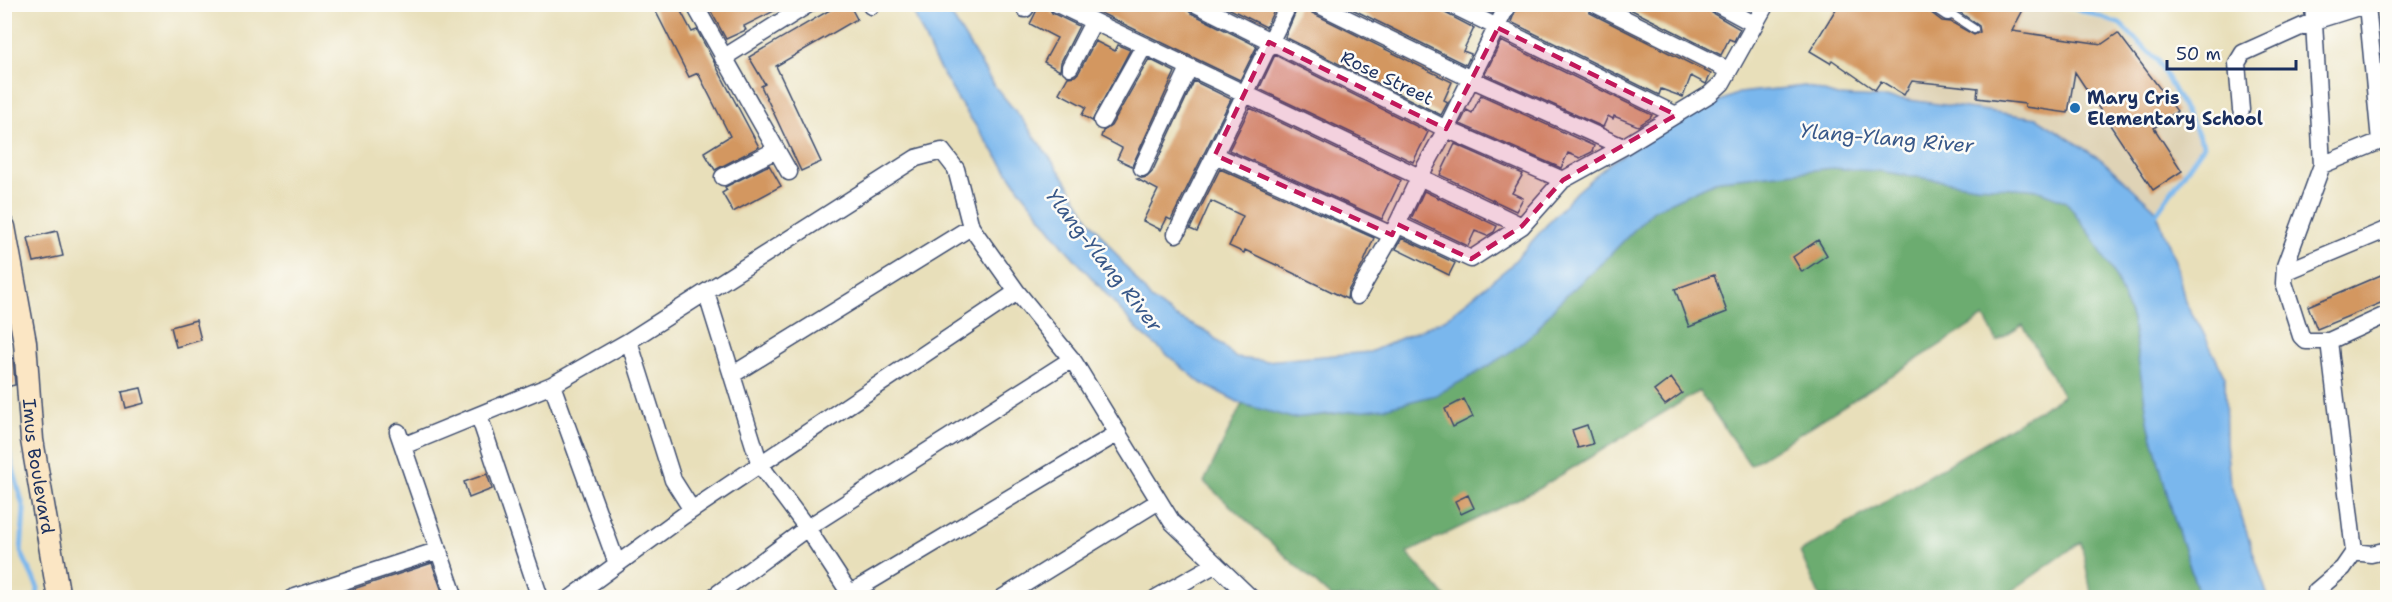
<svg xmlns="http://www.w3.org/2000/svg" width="2392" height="602" font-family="'Shantell Sans',sans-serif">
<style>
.built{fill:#dfd3b6}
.forest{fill:#6cac6f;stroke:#446e66;stroke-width:1.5}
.water{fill:#7ab7ed;stroke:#4a73a6;stroke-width:1.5}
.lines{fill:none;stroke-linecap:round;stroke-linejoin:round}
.stream{stroke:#7ab7ed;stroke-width:5}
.building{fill:#d39761}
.lane-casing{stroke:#3a496c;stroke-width:10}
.street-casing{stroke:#3a496c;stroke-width:19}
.secondary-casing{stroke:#3a496c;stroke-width:25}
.lane{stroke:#fff;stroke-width:8}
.street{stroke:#fff;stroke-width:16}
.secondary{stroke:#fbe6c4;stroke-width:22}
.marked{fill:#c2185b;fill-opacity:0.2;stroke:#c2185b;stroke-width:4.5;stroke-dasharray:12 8;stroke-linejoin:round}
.poi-dot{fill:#1f6fb2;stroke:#fdfcf7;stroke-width:2}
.labels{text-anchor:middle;stroke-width:5;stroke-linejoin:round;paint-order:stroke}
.street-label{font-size:18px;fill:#1b2f5e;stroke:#fdfcf7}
.poi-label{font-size:18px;font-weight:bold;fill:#1b2f5e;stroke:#fdfcf7;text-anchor:start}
.water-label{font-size:20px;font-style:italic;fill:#385889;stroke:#fdfcf7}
</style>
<rect width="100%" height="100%" fill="#fdfcf7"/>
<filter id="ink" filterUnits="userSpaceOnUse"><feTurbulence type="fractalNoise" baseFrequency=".0167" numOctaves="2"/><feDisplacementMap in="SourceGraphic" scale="12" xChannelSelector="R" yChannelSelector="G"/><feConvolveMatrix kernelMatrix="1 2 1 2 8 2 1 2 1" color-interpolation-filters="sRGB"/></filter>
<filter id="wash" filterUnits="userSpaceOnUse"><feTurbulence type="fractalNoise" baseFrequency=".008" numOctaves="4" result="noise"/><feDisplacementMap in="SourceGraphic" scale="24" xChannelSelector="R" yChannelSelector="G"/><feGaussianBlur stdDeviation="1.35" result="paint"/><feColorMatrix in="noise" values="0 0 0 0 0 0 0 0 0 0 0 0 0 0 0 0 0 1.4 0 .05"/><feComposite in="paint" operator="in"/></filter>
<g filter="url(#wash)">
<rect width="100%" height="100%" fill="#e8dfba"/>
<path class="built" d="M 1960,5 L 2042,5 L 2113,24 L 2152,60 L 2202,144 L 2155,209 L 2102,160 L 2037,118 L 1902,99 Z"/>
<path class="forest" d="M 1832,168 L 1879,171 L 1977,186 L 2034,189 L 2066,201 L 2092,236 L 2116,278 L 2132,320 L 2149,426 L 2175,522 L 2200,597 L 2092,597 L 2081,542 L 2003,597 L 1820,597 L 1800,552 L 2063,396 L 2023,325 L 1997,341 L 1984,317 L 1750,465 L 1699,391 L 1536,490 L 1407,553 L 1446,597 L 1331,597 L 1204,482 L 1242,404 L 1292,418 L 1335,414 L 1535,331 L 1557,304 L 1605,260 L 1653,210 L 1719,180 Z"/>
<path class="water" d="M 910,5 L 945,5 L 993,84 L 1022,119 L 1065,179 L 1089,219 L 1151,299 L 1176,317 L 1209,333 L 1236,358 L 1266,361 L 1370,352 L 1445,319 L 1509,267 L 1576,192 L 1611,162 L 1692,113 L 1739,93 L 1805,86 L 1837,96 L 1902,99 L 2037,118 L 2102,160 L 2155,209 L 2177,266 L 2185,302 L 2202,330 L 2225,377 L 2226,444 L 2230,482 L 2268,597 L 2200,597 L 2175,522 L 2149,426 L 2132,320 L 2116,278 L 2092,236 L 2066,201 L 2034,189 L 1977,186 L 1879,171 L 1832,168 L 1719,180 L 1653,210 L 1605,260 L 1557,304 L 1535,331 L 1513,350 L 1482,370 L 1436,395 L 1384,408 L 1292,418 L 1242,404 L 1201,383 L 1141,333 L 1066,249 L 1021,191 L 958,100 L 934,59 Z"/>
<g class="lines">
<path class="stream" d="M 2063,4 L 2120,24 L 2157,60 L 2204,145 L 2153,218
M 4,434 L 24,510 L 21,552 L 38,588 L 37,598"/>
</g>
<g id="blocks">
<path class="building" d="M 652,4 L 677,4 L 692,32 L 697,30 L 759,147 L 715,170 L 704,152 L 730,136 L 698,73 L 689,77 Z
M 707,4 L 788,4 L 744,26 L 746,30 L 726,39 Z
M 840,4 L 849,4 L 857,19 L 776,66 L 821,162 L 801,171 L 761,86 L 765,84 L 749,57 Z
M 1040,4 L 1047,4 L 1052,13 L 1079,26 L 1061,62 L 1060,71 L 1044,62 L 1057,38 L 1030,24 Z
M 1082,4 L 1181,4 L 1191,13 L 1257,46 L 1240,80 Z
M 1220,4 L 1277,4 L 1266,27 Z
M 1299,4 L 1307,4 L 1312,13 L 1452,82 L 1444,100 L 1448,102 L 1441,115 L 1285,37 Z
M 1342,4 L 1440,4 L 1445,13 L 1474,28 L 1463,51 L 1471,54 L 1466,65 Z
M 1475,4 L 1496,4 L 1492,13 Z
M 1518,4 L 1585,4 L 1590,13 L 1711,74 L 1706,84 L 1691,76 L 1683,97 L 1661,89 L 1659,95 L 1511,22 Z
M 1620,4 L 1707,4 L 1712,13 L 1740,29 L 1734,41 L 1729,39 L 1721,55 Z
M 1839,4 L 1926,4 L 1930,12 L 1942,21 L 1951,22 L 1974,35 L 1980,32 L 1979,26 L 1958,11 L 1955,4 L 2012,4 L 2023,10 L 2012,31 L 2102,44 L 2118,33 L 2177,111 L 2154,128 L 2182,171 L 2153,190 L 2075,72 L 2068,113 L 2025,107 L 2025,104 L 1977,98 L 1978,88 L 1912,81 L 1904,95 L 1881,81 L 1875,90 L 1832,60 L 1830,63 L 1810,51 Z
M 1095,41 L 1115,51 L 1118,45 L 1130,50 L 1092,121 L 1082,115 L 1086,107 L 1059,93 L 1068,77 L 1075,76 L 1079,72 Z
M 1501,41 L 1652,115 L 1650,118 L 1638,126 L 1614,116 L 1613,119 L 1608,116 L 1603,127 L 1485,74 Z
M 1275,55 L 1428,132 L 1413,162 L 1259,89 Z
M 1149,59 L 1175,72 L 1132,166 L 1117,159 L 1122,148 L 1101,137 L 1103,131 L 1111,126 Z
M 1194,81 L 1231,99 L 1171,220 L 1167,218 L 1161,230 L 1143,221 L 1158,190 L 1137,179 L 1147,177 L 1152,172 Z
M 1481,95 L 1594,146 L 1592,152 L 1580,158 L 1568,153 L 1561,168 L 1460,124 L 1467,110 L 1472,113 Z
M 1250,108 L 1401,180 L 1382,219 L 1229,150 Z
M 1455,144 L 1523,174 L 1512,193 L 1523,198 L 1516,211 L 1440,175 Z
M 769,165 L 781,186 L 733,212 L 722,193 L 727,190 L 725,187 Z
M 1220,169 L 1374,238 L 1363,264 L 1348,291 L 1347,299 L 1245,250 L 1244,253 L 1229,246 L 1243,216 L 1211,201 L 1197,232 L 1190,229 Z
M 1424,191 L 1497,226 L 1494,232 L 1487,236 L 1475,231 L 1468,246 L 1411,219 Z
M 57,231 L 63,256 L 34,262 L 28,238 Z
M 1402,238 L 1455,263 L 1449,275 L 1396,249 Z
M 1818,240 L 1827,255 L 1802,272 L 1793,257 Z
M 2388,272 L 2388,300 L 2317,329 L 2308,306 Z
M 1714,275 L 1727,312 L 1689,327 L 1675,289 Z
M 196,320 L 201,340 L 176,347 L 171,327 Z
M 13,358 L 15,385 L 6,387 L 4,359 Z
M 1671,378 L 1682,393 L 1665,405 L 1654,391 Z
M 141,388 L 145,403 L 126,408 L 122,392 Z
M 1464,399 L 1473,417 L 1453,427 L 1445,409 Z
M 1587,425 L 1593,444 L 1578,448 L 1572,430 Z
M 487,474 L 492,489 L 469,498 L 464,482 Z
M 1468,495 L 1474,508 L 1461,514 L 1455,501 Z
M 432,563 L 444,597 L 335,597 L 335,595 Z"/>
</g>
</g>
<g filter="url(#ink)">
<use href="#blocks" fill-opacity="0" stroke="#3a496c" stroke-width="1.5"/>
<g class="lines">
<g class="lane-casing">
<path id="lane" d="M 1948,12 L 1974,29"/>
</g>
<g class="street-casing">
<path id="street" d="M 694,4 L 789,172
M 870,4 L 871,6
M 1057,4 L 1522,226
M 1196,4 L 1446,129 L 1563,180
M 1317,4 L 1471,79 L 1623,147
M 1450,4 L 1676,115
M 1595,4 L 1728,70
M 1717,4 L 1754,24
M 1936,4 L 1948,12
M 2313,4 L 2322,165 L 2285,266 L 2284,283 L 2301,336 L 2306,341 L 2329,341
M 2367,5 L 2380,141
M 1025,9 L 1028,4
M 723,58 L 809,4
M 1070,67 L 1093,22
M 2241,110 L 2237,63 L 2243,53 L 2314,21 L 2368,4
M 1102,121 L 1144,46
M 1215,155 L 1392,235
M 2322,165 L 2388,138
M 1142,168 L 1189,68
M 723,177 L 776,150
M 1398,222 L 1403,227 L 1471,259 L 1522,226 L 1563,180 L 1623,147 L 1710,94 L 1722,83 L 1766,4
M 1176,234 L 1289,4
M 2285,272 L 2388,229
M 706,292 L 760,465 L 807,528 L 1072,359
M 1357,296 L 1392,235 L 1420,176 L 1446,129 L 1508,4
M 629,341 L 673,480 L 692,510
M 732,375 L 971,227
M 552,385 L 629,341 L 916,158 L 942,151 L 956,169 L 971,227 L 1017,292 L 1074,362 L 1172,522 L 1251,598
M 479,416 L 540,598
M 398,432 L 455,598
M 403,446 L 552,385 L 617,564
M 2354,552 L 2371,554 L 2388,550
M 849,594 L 1118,433
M 292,598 L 439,550
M 571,598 L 683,516 L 1017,292
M 712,598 L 807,528 L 852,597 L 855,598
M 1002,598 L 1159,501
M 1156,598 L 1216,564
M 2317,598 L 2316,591 L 2343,568 L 2354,552 L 2329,341 L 2388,314"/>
</g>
<g class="secondary-casing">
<g id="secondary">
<path id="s1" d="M 4,227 L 25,342 L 32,440 L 59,598"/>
</g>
</g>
<use href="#lane" class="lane"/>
<use href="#street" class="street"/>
<use href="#secondary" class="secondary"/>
</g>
</g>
<path class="marked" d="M 1498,28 L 1676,115 L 1563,180 L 1522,226 L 1471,259 L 1397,224 L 1392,235 L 1215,155 L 1269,42 L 1446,129 Z"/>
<circle class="poi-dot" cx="2075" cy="108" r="6"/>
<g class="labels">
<g class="street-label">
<text transform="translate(1387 78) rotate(26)" y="6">Rose Street</text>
<text dy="6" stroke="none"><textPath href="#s1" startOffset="242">Imus Boulevard</textPath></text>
</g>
<g class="poi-label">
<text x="2087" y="104">Mary Cris<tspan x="2087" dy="21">Elementary School</tspan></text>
</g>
<g class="water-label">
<text transform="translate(1887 138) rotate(5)" y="7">Ylang-Ylang River</text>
<text transform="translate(1104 260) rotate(52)" y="7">Ylang-Ylang River</text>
</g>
</g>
<rect width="2392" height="602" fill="none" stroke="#fdfcf7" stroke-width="24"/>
<path d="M2167 60v9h129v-9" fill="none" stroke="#1b2f5e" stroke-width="3"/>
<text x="2176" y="60" font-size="18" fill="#1b2f5e" stroke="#fdfcf7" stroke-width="4.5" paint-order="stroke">50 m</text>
</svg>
